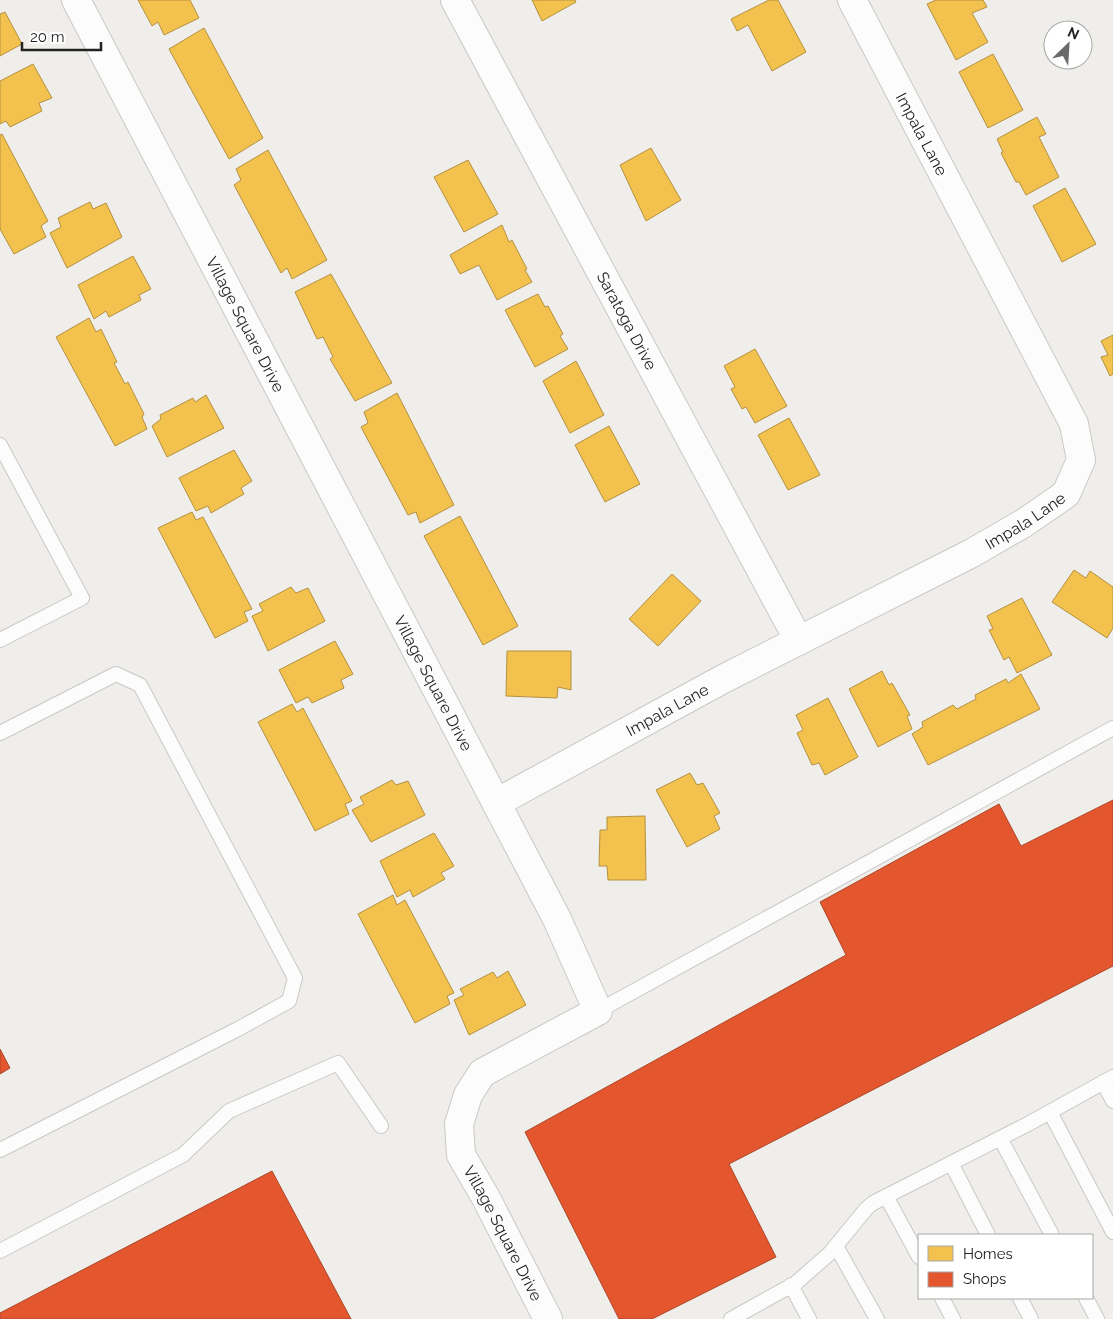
<svg xmlns="http://www.w3.org/2000/svg" width="1113" height="1319" font-family="Raleway,sans-serif">
<style>
.homes{fill:#f2c14e;stroke:#b49141}
.shops{fill:#e4572e;stroke:#aa472a}
.lines{fill:none;stroke-linecap:round;stroke-linejoin:round}
.lane-casing{stroke:#c9c8c7;stroke-width:16}
.street-casing{stroke:#c9c8c7;stroke-width:30}
.lane{stroke:#fdfcfc;stroke-width:14}
.street{stroke:#fdfcfc;stroke-width:28}
.labels{text-anchor:middle;stroke-width:5;stroke-linejoin:round;paint-order:stroke}
.street-label{font-size:16px;fill:#222;stroke:#fff}
</style>
<rect width="100%" height="100%" fill="#f0eeeb"/>
<path class="homes" d="M 138,0 L 190,0 L 199,18 L 164,35 L 158,22 L 152,26 Z
M 532,0 L 575,0 L 576,2 L 542,21 Z
M 769,0 L 778,0 L 806,52 L 772,71 L 748,25 L 737,31 L 731,19 Z
M 936,0 L 983,0 L 987,7 L 972,13 L 988,42 L 956,60 L 927,4 Z
M 5,12 L 22,44 L 0,56 L 0,14 Z
M 204,28 L 263,138 L 229,159 L 169,49 Z
M 993,54 L 1023,110 L 988,128 L 959,72 Z
M 33,64 L 52,98 L 39,103 L 42,111 L 10,127 L 6,121 L 0,124 L 0,81 Z
M 1037,117 L 1046,134 L 1039,137 L 1059,177 L 1026,195 L 1019,182 L 1016,182 L 1001,153 L 1003,152 L 997,139 Z
M 2,134 L 48,221 L 41,226 L 46,237 L 14,254 L 0,229 L 0,135 Z
M 651,148 L 681,200 L 646,221 L 620,165 Z
M 268,150 L 327,260 L 292,279 L 287,268 L 281,273 L 234,185 L 241,180 L 236,169 Z
M 468,160 L 498,214 L 464,232 L 434,177 Z
M 1065,188 L 1096,244 L 1062,262 L 1033,206 Z
M 90,202 L 93,209 L 106,203 L 122,237 L 67,268 L 50,233 L 61,227 L 58,218 Z
M 502,225 L 509,242 L 512,240 L 527,269 L 525,270 L 532,282 L 497,300 L 479,265 L 460,274 L 450,255 Z
M 133,256 L 151,289 L 139,295 L 141,300 L 109,317 L 106,311 L 94,319 L 78,285 Z
M 331,274 L 392,383 L 355,401 L 330,359 L 333,357 L 323,337 L 317,339 L 295,292 Z
M 538,294 L 545,307 L 548,306 L 563,334 L 560,336 L 568,349 L 535,367 L 505,310 Z
M 89,318 L 96,332 L 101,329 L 117,362 L 114,363 L 125,384 L 128,382 L 144,414 L 142,417 L 147,429 L 115,446 L 56,337 Z
M 1113,335 L 1113,374 L 1110,376 L 1101,357 L 1108,355 L 1101,341 Z
M 755,349 L 787,406 L 755,423 L 746,407 L 742,409 L 731,389 L 735,387 L 724,366 Z
M 576,361 L 604,415 L 570,433 L 543,381 Z
M 397,393 L 454,505 L 420,523 L 416,512 L 408,515 L 361,427 L 368,423 L 364,412 Z
M 206,395 L 224,428 L 167,457 L 152,426 L 161,419 L 160,415 L 193,398 L 195,402 Z
M 789,418 L 820,475 L 788,490 L 758,435 Z
M 609,426 L 640,484 L 605,502 L 575,445 Z
M 234,450 L 252,481 L 241,488 L 244,494 L 211,513 L 208,506 L 196,511 L 179,478 Z
M 192,512 L 196,520 L 203,517 L 252,609 L 244,612 L 248,621 L 215,638 L 158,528 Z
M 460,516 L 518,626 L 483,645 L 424,536 Z
M 1074,570 L 1086,578 L 1090,571 L 1113,587 L 1113,628 L 1107,638 L 1052,602 Z
M 672,574 L 701,601 L 658,646 L 629,619 Z
M 291,587 L 296,593 L 308,588 L 325,621 L 268,651 L 252,616 L 263,611 L 259,604 Z
M 1022,598 L 1052,655 L 1017,673 L 1009,657 L 1004,660 L 989,630 L 993,629 L 987,616 Z
M 335,641 L 353,674 L 341,680 L 344,688 L 312,703 L 308,697 L 296,703 L 279,670 Z
M 507,651 L 571,651 L 571,690 L 558,687 L 557,698 L 506,696 Z
M 882,671 L 889,685 L 892,683 L 910,715 L 907,716 L 912,729 L 878,747 L 849,689 Z
M 1021,674 L 1040,709 L 928,765 L 912,734 L 923,727 L 922,722 L 953,705 L 957,709 L 976,699 L 975,695 L 1006,679 L 1008,683 Z
M 828,698 L 858,757 L 825,775 L 819,763 L 812,765 L 797,733 L 803,730 L 796,715 Z
M 292,704 L 297,712 L 303,708 L 352,801 L 345,804 L 349,814 L 315,831 L 258,722 Z
M 690,773 L 697,785 L 703,783 L 720,813 L 714,816 L 720,829 L 687,847 L 656,790 Z
M 392,780 L 396,785 L 408,781 L 425,815 L 371,842 L 352,810 L 364,804 L 360,797 Z
M 645,816 L 646,880 L 608,880 L 607,866 L 599,866 L 600,830 L 607,830 L 607,817 Z
M 434,833 L 454,866 L 441,873 L 445,879 L 413,897 L 410,890 L 397,897 L 380,861 Z
M 393,895 L 397,905 L 405,900 L 454,993 L 447,996 L 450,1004 L 415,1023 L 358,914 Z
M 508,971 L 526,1005 L 469,1035 L 454,1000 L 464,995 L 460,989 L 493,972 L 497,978 Z"/>
<path class="shops" d="M 1113,800 L 1113,966 L 729,1164 L 776,1257 L 652,1319 L 619,1319 L 525,1132 L 846,955 L 820,902 L 999,804 L 1021,846 Z
M 0,1049 L 10,1068 L 0,1074 Z
M 272,1171 L 351,1319 L 0,1319 L 0,1313 Z"/>
<g class="lines">
<g class="lane-casing">
<path id="lane" d="M 0,445 L 82,598 L 0,640
M 0,733 L 116,674 L 140,685 L 295,978 L 289,1001 L 238,1029 L 0,1150
M 598,1011 L 1113,728
M 1103,1082 L 1113,1101
M 1050,1112 L 1113,1232
M 1000,1138 L 1052,1235
M 951,1163 L 988,1235
M 886,1196 L 919,1257
M 836,1246 L 877,1319
M 0,1251 L 183,1155 L 229,1111 L 338,1063 L 381,1126
M 791,1285 L 809,1319
M 942,1298 L 953,1319
M 1020,1298 L 1031,1319
M 1086,1298 L 1097,1319
M 731,1319 L 796,1283 L 830,1253 L 866,1209 L 873,1203 L 1028,1124 L 1113,1077"/>
</g>
<g class="street-casing">
<g id="street">
<path id="s1" d="M 76,0 L 557,919 L 598,1011 L 482,1073 L 468,1095 L 459,1124 L 461,1155 L 486,1198 L 548,1319"/>
<path id="s2" d="M 455,0 L 799,641"/>
<path id="s3" d="M 496,803 L 723,679 L 972,553 L 1024,523 L 1066,494 L 1081,460 L 1074,424 L 852,0"/>
</g>
</g>
<use href="#lane" class="lane"/>
<use href="#street" class="street"/>
</g>
<g class="labels">
<g class="street-label">
<text transform="translate(922 134) rotate(62)" y="6">Impala Lane</text>
<text dy="6" stroke="none"><textPath href="#s2" startOffset="364">Saratoga Drive</textPath></text>
<text dy="6" stroke="none"><textPath href="#s1" startOffset="366">Village Square Drive</textPath></text>
<text dy="6" stroke="none"><textPath href="#s3" startOffset="600">Impala Lane</textPath></text>
<text dy="6" stroke="none"><textPath href="#s1" startOffset="771">Village Square Drive</textPath></text>
<text dy="6" stroke="none"><textPath href="#s3" startOffset="195">Impala Lane</textPath></text>
<text dy="6" stroke="none"><textPath href="#s1" startOffset="1446">Village Square Drive</textPath></text>
</g>
</g>
<rect x="918" y="1234" width="175" height="65" fill="#ffffff" stroke="#a7a7a7"/>
<rect x="928" y="1246" width="25" height="15" fill="#f2c14e" stroke="#a7a7a7"/>
<text x="963" y="1259" font-size="15" fill="#222222">Homes</text>
<rect x="928" y="1272" width="25" height="15" fill="#e4572e" stroke="#a7a7a7"/>
<text x="963" y="1284" font-size="15" fill="#222222">Shops</text>
<g transform="translate(1068 45) rotate(25)"><circle r="24" fill="#ffffff" stroke="#a7a7a7"/>
<path d="M0-4L9 19L0 12L-9 19Z" fill="#6a6968"/>
<text y="-8" font-size="14" font-weight="bold" text-anchor="middle" fill="#222222">N</text>
</g>
<path d="M22 42v8h79v-8" fill="none" stroke="#222222" stroke-width="2.5"/>
<text x="30" y="42" font-size="15" fill="#222222" stroke="#ffffff" stroke-width="4" paint-order="stroke">20 m</text>
</svg>
